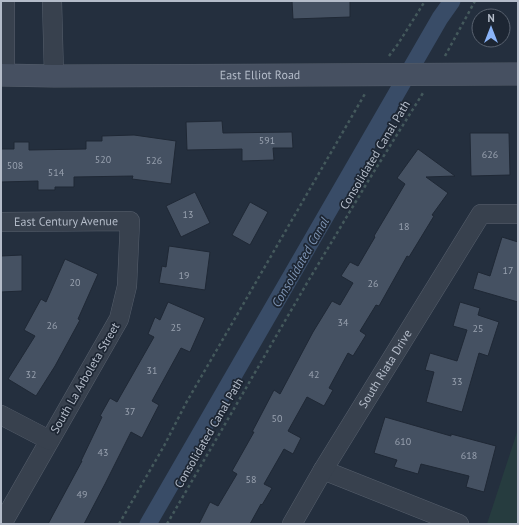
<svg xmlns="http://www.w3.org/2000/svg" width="519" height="525" font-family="'PT Sans',sans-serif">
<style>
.green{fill:#263c3f}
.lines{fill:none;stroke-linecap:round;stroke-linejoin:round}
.canal{stroke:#394c67;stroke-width:17}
.building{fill:#455162;stroke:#1f2835}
.minor-casing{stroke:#565f6c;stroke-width:20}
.secondary-casing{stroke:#565f6c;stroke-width:23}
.path{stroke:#44595c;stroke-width:2.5;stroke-dasharray:3 3;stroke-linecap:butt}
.minor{stroke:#38414e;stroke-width:19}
.secondary{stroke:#465061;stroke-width:22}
.labels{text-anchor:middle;stroke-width:3.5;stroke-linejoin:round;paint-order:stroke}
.number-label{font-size:10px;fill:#98a1af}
.street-label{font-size:12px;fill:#b4bcc9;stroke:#1d2633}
.water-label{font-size:13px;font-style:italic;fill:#7c92b1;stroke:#1d2633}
</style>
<rect width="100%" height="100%" fill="#242f3e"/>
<path class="green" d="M 518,429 L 518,524 L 487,524 Z"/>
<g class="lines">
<path class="canal" d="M 148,524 L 440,18 L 452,1"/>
</g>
<path class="building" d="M 292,1 L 350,1 L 350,17 L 293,19 Z
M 222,121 L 223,133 L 292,132 L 293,148 L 273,148 L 274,160 L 242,161 L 242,149 L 187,150 L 186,122 Z
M 470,133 L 509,133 L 510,175 L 471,176 Z
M 134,135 L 176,141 L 171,184 L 132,179 L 133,176 L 74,177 L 74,187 L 55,187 L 55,190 L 38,190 L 38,181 L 1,182 L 1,149 L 14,149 L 14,142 L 29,142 L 29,150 L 86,149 L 86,141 L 102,141 L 102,136 Z
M 418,149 L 455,176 L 426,177 L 448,193 L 432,215 L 434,216 L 409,257 L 407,256 L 379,306 L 376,305 L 360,331 L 366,335 L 353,356 L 348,353 L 329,388 L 333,390 L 324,406 L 307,397 L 288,431 L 301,438 L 293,454 L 284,449 L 264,484 L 272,488 L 262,505 L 261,504 L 250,524 L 199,524 L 210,502 L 218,506 L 237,474 L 232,471 L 254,432 L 252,432 L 274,390 L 280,394 L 313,332 L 332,301 L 340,305 L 353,283 L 341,276 L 350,262 L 358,266 L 375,237 L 374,236 L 405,184 L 397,178 Z
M 195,192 L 210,223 L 181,237 L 166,206 Z
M 250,202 L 268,212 L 250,245 L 232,235 Z
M 502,237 L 518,242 L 518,302 L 473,289 L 478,272 L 490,276 Z
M 169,246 L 210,252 L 205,290 L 159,283 L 162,266 L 166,267 Z
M 22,255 L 22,291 L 1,292 L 1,256 Z
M 65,259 L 98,274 L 78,319 L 80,320 L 55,366 L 36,396 L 8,379 L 35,336 L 24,330 L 41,299 L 46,302 Z
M 168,302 L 205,318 L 190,352 L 181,348 L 152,401 L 159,405 L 142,438 L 131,432 L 105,484 L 84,524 L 48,524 L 82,461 L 81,461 L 102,417 L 100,416 L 110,398 L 117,402 L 154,337 L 148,334 L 155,317 L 160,320 Z
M 460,302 L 480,308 L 478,315 L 499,322 L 488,356 L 479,353 L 462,412 L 426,402 L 434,372 L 425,370 L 430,353 L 457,361 L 467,330 L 453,326 Z
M 385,417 L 451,436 L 451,434 L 496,446 L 484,492 L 466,487 L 469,476 L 421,464 L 418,474 L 394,467 L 397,460 L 374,453 Z"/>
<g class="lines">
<g class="minor-casing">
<g id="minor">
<path d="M 5,1 L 5,75"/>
<path d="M 52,1 L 54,76"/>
<path id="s1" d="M 1,222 L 130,221 L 127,286 L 119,319 L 2,524"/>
<path d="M 1,415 L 49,440"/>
<path d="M 323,470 L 459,524"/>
<path id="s2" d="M 292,524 L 323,470 L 481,214 L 518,214"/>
</g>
</g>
<g class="secondary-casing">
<g id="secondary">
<path id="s3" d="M 1,75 L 54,76 L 518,74"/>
</g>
</g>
<path class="path" d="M 389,56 L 398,44 L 425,1
M 445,56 L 475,1
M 119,524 L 164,446 L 186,403 L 366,92
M 167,524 L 307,283 L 370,178 L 423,93"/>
<use href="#minor" class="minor"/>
<use href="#secondary" class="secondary"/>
</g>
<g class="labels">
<g class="number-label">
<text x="267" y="144">591</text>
<text x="490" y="158">626</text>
<text x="103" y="163">520</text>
<text x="154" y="164">526</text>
<text x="15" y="169">508</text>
<text x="56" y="176">514</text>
<text x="188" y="218">13</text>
<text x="404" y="230">18</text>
<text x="508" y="274">17</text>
<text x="184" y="279">19</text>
<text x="75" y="286">20</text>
<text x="373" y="287">26</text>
<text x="343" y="326">34</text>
<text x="52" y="329">26</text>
<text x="176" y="331">25</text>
<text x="478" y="332">25</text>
<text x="152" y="374">31</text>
<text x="31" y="378">32</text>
<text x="314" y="378">42</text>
<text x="457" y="385">33</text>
<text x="130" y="415">37</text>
<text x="277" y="422">50</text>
<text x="403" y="445">610</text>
<text x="103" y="456">43</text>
<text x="469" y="459">618</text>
<text x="251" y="483">58</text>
<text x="82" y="498">49</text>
</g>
<g class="street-label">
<text dy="4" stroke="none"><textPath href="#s3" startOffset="259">East Elliot Road</textPath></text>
<text transform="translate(375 155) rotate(-59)" y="4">Consolidated Canal Path</text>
<text dy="4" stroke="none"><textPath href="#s1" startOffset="65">East Century Avenue</textPath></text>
<text dy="4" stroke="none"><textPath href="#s2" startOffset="181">South Riata Drive</textPath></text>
<text transform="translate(85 378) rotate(-60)" y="4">South La Arboleta Street</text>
<text transform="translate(209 433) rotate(-60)" y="4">Consolidated Canal Path</text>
</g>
<g class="water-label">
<text transform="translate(300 262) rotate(-60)" y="5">Consolidated Canal</text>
</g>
</g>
<rect width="519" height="525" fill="none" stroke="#b4bcc9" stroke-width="4"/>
<g transform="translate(491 28)"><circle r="19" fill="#1d2633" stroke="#59626f"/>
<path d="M0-3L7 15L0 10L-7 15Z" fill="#8ab4f8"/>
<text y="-6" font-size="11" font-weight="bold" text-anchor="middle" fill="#b4bcc9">N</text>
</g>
</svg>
